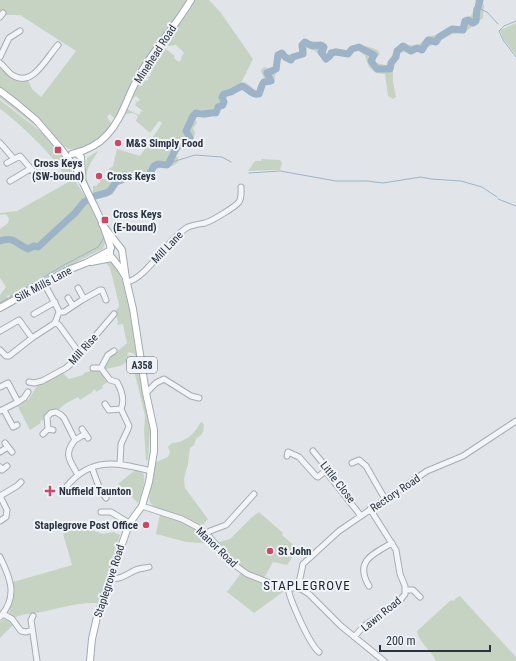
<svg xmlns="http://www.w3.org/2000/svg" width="516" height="661" font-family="'Roboto Condensed',sans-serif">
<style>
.green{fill:#c7d3c2}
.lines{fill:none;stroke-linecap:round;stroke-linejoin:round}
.stream{stroke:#9db4c8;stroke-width:1}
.river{stroke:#9db4c8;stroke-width:7}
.minor-casing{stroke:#a6acb3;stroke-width:7}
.major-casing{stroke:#a0aab5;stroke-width:8}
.minor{stroke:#f4f5f8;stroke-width:5}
.major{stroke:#fff;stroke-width:6}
.poi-dot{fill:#cb4964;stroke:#f0f3f7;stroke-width:1.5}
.labels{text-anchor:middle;stroke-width:4;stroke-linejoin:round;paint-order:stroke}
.shield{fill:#f0f3f7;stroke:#656d77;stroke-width:1}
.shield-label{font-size:10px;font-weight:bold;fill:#2a3340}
.street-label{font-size:11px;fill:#2a3340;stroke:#f0f3f7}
.poi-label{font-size:11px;font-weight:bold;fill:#2a3340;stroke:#f0f3f7;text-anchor:start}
.quarter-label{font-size:13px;letter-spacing:1px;fill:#1c2431;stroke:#f0f3f7}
</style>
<rect width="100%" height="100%" fill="#e1e5e9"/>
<path class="green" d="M 0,0 L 189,0 L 155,48 L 116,120 L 110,114 L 107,117 L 112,124 L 108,132 L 91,144 L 76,149 L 69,149 L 63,146 L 47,129 L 0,88 L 0,65 L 23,80 L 28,80 L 32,89 L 41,97 L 76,51 L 20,15 L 5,15 L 0,11 Z
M 193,0 L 209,0 L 221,13 L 253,59 L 241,83 L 244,82 C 248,83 254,89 257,92 L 260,89 L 258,85 L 264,78 L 262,74 L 261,70 L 264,67 L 271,69 L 274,66 L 274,56 L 282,51 L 289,55 L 301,52 L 299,46 L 302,41 C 308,40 318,41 325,44 L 324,50 L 326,54 L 329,53 C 335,44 340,51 347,50 C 349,49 350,47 352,46 C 361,44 370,47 378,50 L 380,54 L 375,59 L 376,63 L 386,65 L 388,63 L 395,49 L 399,46 L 418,45 L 429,36 L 437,35 L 449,27 L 460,26 L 463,18 L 471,16 L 475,6 L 475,0 L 482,0 L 484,6 L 483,18 L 464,33 L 452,34 L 433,45 L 411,54 L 404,52 L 400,53 L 396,61 L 393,70 L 393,82 L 396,97 L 393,99 L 388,96 L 385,74 L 376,73 L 369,67 L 365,56 L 359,51 L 354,51 L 347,56 L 336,54 L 325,61 C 319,55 316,49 307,48 L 306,56 L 290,61 L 286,60 L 280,55 L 280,70 L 276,72 L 274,82 L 265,84 C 265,90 261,93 257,96 L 253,95 L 242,88 L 230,95 L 227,95 L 225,105 L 219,110 L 219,113 L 215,116 L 204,117 L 199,115 L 196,116 L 196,121 L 197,123 L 193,128 L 195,133 L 194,137 L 180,146 L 175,156 L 178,157 L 178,162 C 171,169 168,165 160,167 C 155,168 154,172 151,175 C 147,178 140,180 136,182 L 129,178 L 120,184 L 116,185 L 110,192 L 97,199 L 93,194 L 92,195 L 85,178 L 84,169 L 86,168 L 87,158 L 99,150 C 88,167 81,174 93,193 L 93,186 L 97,186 L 98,183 L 100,183 L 100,179 L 106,179 L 108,174 L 108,170 L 113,166 L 117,149 L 140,156 L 159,128 L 162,123 L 159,121 L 150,133 L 136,121 L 138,116 L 133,113 L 125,114 L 127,109 L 139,115 L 141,111 L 144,112 L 135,105 L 137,102 L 135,100 L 138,102 L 140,100 L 136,96 L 132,99 L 128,105 L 133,92 L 142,73 L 145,75 L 142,81 L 143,82 L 145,80 L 147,81 L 149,79 L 147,77 L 147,76 L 149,77 L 151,74 L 150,74 L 153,70 L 150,68 L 150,66 L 157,56 L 161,57 L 163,47 L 175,56 L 174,58 L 179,62 L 182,58 L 181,57 L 184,53 L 176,45 L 168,46 L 164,43 Z
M 516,23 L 516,55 L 503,39 L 500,30 Z
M 0,93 L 27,115 L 43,132 L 0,98 Z
M 0,100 L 44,134 L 53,144 L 73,173 L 65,177 C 57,158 17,121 0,109 Z
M 261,159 L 280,160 L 282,163 L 280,170 L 248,171 L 255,161 L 261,161 Z
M 74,179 L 86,198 L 106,240 L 103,249 L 86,257 L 68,267 L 65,265 L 65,268 L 13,298 L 11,298 L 9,295 L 7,296 L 9,300 L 0,304 L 0,295 L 6,287 L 0,278 L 0,229 L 8,223 L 9,219 L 7,215 L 4,214 L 0,215 L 0,213 L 17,211 L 24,207 Z
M 105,263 L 112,263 L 119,273 L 122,280 L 129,308 L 138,359 L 134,354 L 129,352 L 127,355 L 133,357 L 138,364 L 149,419 L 150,430 L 148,459 L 146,461 L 144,430 L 145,416 L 132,362 L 129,361 L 120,366 L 106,369 L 112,379 L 102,386 L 103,388 L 96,392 L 95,389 L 91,393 L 80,400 L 78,397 L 65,404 L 58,410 C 50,409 47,412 45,420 L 43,420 L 40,421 L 41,423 L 30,430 L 18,407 L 29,399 L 38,384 L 62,372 L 69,379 L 83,375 L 84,373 L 90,371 L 90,369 L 96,369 L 127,343 L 123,324 L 117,325 L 118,322 L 115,311 L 119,307 L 119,304 L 110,268 L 107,264 Z
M 202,422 L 204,425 L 203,432 L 201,435 L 196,439 L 194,445 L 190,448 L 188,464 L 184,479 L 185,488 L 208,519 L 202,526 L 187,518 L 155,507 L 150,503 L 149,498 L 156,462 L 168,457 L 170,452 L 168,447 L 172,443 C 184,443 195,434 200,423 Z
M 135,470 L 143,473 C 147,481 141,495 138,503 L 118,484 Z
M 259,512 L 283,533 L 282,535 L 298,549 L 287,565 L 273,562 L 263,580 C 242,569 233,561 219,542 L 230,539 L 251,518 Z
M 160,514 C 184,521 196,524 213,544 L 186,542 L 156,534 Z
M 71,522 L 103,534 L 114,532 L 120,535 L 99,603 C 76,602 57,609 36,613 C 28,614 21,614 14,618 L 9,613 L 14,592 L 13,582 L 72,565 L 63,534 Z
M 241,573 L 248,577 L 282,589 L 283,592 L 254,613 L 227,592 Z
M 460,596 L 516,657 L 516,661 L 436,661 C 431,650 419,643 417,631 L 451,600 L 454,601 L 456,598 Z
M 4,619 L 9,621 L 13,625 L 0,638 L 0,622 Z"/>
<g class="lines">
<path class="stream" d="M 478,8 L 487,12 L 498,24
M 516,21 L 504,26 L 499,31 L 503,40 L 516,57
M 169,163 L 195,155 L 222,157 L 231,162
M 249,173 L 280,171 L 336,181 L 367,181 L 383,183 L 421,177 L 431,179 L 461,181 L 482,187 L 497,197
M 498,199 L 516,206
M 0,303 L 64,265 L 98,247 L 104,237"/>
<path class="river" d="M 0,241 C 15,236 16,244 28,249 L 34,246 L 38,247 L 75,213 L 84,202 L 95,196 L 106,193 L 110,191 L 116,182 L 122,180 L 124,175 L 143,178 L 149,175 L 154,166 L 158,164 L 167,165 L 169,163 C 175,150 177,144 190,138 L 186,131 L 193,116 L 196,113 C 206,116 208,112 216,113 L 218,107 L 223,105 L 224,102 L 222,97 L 224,94 L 231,92 L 242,86 C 248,88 252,96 259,94 C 261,90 261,85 264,82 L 271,81 L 267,73 L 276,69 L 278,55 L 282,53 L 285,57 L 291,60 L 293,57 L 303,54 L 302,45 L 305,42 L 312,46 L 321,45 L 324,47 L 323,50 L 321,52 L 326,59 L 330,56 L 331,53 L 336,52 L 348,54 L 352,49 L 359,47 L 374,55 L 371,61 L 377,69 L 390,69 L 391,63 L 396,57 L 397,51 L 403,46 L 411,51 L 417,48 L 422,50 L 428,40 L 436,42 L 439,37 L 452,29 L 463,30 L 465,21 L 468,20 L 473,23 L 476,21 L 477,9 L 478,8 L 480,0"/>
<g class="minor-casing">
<path id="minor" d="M 0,17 L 3,13
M 0,57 L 9,38 L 20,31
M 0,63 C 5,67 8,73 14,76 C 33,87 47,57 58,45
M 0,143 L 14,159
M 7,163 L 20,156 L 38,177
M 10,181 L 30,169
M 127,282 C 146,279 168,238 188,227 C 193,225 200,224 205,223 C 212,221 235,207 239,202 C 242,197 241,192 241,187
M 78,288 L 84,299
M 68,298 L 73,306
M 59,312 L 64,312 L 82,300 L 100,290 L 102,290 L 106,300
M 34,314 L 55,302
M 55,322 L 59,325 L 80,354
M 0,331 L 19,320 L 32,338
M 0,350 L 6,356 L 9,356 L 32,338 L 55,323 L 59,312 L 58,309 L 44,283
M 114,351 L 108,355 L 101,368 L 110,380 L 117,382 C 122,391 125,400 121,409 L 129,426 L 128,429 L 121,444 L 120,464
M 93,368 L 101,368
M 29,382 L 34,383 L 42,381 L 66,368 L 74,361 L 114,314
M 0,387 L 8,383 L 18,402 L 0,411
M 146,393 L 156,383 L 164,379 L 191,396 L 199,398
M 18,402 L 24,398 L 28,392
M 105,404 L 109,410 L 121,409
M 4,410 L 13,427 L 17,425
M 82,429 L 88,438
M 53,430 L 48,429 L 47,417 L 51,413 L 56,412 L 61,415 L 64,418 L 75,440 C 63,454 70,461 78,475
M 43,434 L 48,429
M 75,440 L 85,434
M 5,443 L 12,452
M 313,451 L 331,473
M 0,452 L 8,447
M 287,456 L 288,452 L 299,457 L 316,476 L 318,477 L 324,472 L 327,473 L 361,516
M 352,463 L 359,460 L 366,466 L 385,499
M 0,467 L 2,470 L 7,466
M 92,468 L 99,487 L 106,498
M 67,486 C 92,456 118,463 151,471
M 0,496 L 7,510 L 6,517 L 0,521
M 0,496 L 17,486 L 21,482
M 142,506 L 182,519 L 199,528 L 207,534 L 232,563 L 247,574 L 275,585 L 301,589 L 309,594 L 341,626 L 384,661
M 101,512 L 111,512 L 129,523
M 207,534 L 210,531 L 226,525 L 254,494
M 0,557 C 11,579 18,597 0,617
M 111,578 C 121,581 130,571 139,569 C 142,568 146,568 149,567
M 369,586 C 354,561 373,554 392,543
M 288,587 C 289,599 310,645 319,652
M 298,588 L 303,564 L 339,531 L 427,471 L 463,456 L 516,421
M 405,590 L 413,590 L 420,597
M 3,614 L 12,619 L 21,631 L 26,632 L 32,630
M 33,616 L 31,620 L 37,661
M 354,637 L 364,626 L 398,603 L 405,594 L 405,586 L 400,574 L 396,550 L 370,509"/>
</g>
<g class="major-casing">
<path id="major" d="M 0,91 L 17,104 L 36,120 L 61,149 L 71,162 L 74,164 L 102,222 L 111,248
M 76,153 L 81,157 L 82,177
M 72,154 C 85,151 98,145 107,135 C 123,118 127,96 139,76 C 154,49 175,27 191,0
M 110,249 L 110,255 L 120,268 L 125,276
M 91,262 L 112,258
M 0,308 L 68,270 L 86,263 L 109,251
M 90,661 L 92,639 L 97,617 L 129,524 L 142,506 L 149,482 L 154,451 L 154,430 L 146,393 L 133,309 L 126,279 L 122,250 L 102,224"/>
</g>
<use href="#minor" class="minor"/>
<use href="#major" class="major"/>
</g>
<g class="poi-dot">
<circle cx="118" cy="143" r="4"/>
<rect x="54" y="146" width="8" height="8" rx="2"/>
<circle cx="99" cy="176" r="4"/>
<rect x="101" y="216" width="8" height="8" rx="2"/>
<path d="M48 485h4v4h4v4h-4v4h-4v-4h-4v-4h4z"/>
<circle cx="146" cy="525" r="4"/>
<circle cx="270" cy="551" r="4"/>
</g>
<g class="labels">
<rect class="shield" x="127" y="357" width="30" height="16" rx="3"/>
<g class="shield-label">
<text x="142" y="369">A358</text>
</g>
<g class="street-label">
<text transform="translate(155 54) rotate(-57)" y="4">Minehead Road</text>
<text transform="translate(167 247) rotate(-46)" y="4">Mill Lane</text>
<text transform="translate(43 284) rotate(-28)" y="4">Silk Mills Lane</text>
<text transform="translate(83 349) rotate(-48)" y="4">Mill Rise</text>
<text transform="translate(338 482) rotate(52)" y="4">Little Close</text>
<text transform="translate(395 493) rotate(-34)" y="4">Rectory Road</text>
<text transform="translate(217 547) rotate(44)" y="4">Manor Road</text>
<text transform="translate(109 581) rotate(-72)" y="4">Staplegrove Road</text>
<text transform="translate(381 614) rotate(-39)" y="4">Lawn Road</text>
</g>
<g class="poi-label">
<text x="126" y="147">M&amp;S Simply Food</text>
<text x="58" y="167" text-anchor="middle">Cross Keys<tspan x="58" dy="13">(SW-bound)</tspan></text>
<text x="107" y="180">Cross Keys</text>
<text x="113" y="218">Cross Keys<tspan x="113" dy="13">(E-bound)</tspan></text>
<text x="59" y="495">Nuffield Taunton</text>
<text x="138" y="529" text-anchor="end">Staplegrove Post Office</text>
<text x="278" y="555">St John</text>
</g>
<g class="quarter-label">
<text x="307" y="590">STAPLEGROVE</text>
</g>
</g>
<path d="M380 645v6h110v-6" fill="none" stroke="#2a3340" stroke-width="2"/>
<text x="386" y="645" font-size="12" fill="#2a3340" stroke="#f0f3f7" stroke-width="3" paint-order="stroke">200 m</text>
</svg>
